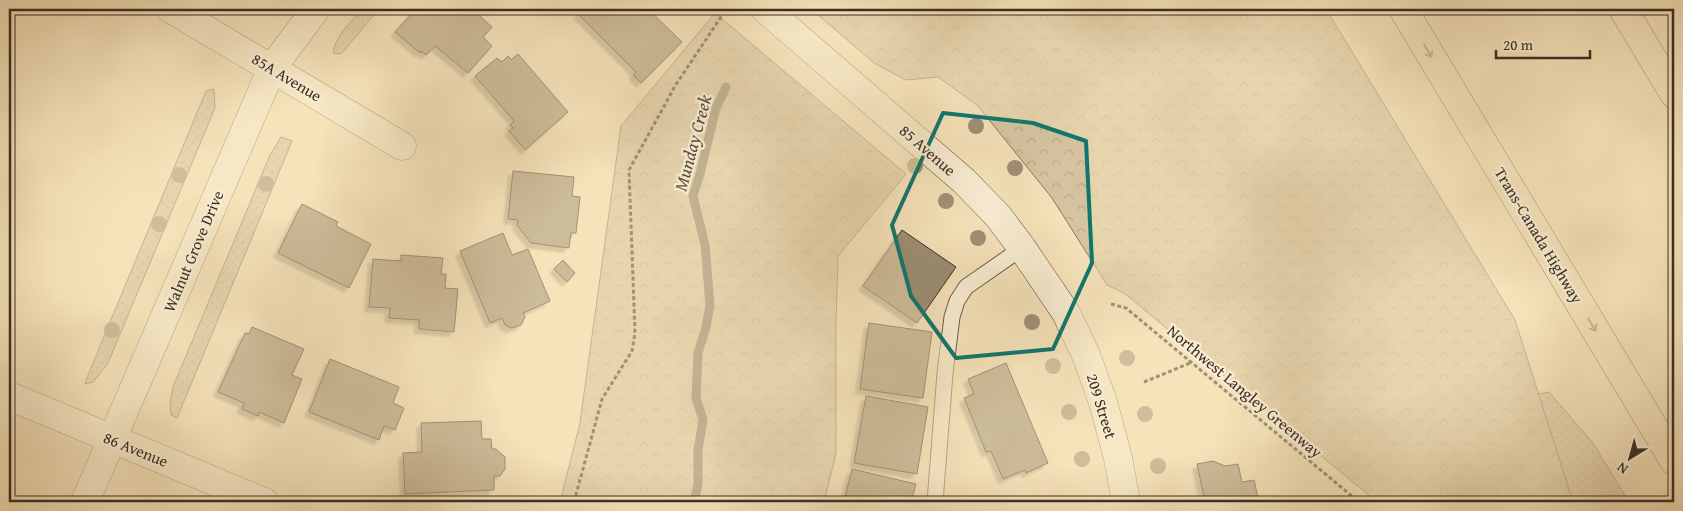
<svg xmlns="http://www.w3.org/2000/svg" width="1683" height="511" font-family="'Gentium Book Plus',serif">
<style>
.grass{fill:url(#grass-dots);stroke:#887a63}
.forest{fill:url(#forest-crowns);stroke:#887a63}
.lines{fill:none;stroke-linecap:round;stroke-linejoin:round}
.stream{stroke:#847660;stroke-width:9}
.building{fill:#9c8d72;stroke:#3a2f25;filter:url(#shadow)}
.service-casing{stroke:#695c4a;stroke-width:17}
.minor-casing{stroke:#695c4a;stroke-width:29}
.tertiary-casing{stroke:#695c4a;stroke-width:29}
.motorway-casing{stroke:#3a2f25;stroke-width:29}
.path{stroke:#3a2f25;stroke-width:3;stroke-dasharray:4 2.5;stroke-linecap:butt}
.service{stroke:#f9edd2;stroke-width:15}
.minor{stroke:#f9edd2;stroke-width:28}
.tertiary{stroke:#f9edd2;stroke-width:28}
.motorway{stroke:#f6e3ba;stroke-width:28}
.tree{fill:#a09076}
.oneway{stroke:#988970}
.marked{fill:none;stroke:#0f766e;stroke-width:4;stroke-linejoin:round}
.labels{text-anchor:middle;stroke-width:4.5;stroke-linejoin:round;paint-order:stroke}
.street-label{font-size:16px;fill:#3a2f25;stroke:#f9edd2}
.water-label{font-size:18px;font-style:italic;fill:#594d3e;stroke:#f9edd2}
</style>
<defs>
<pattern id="grass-dots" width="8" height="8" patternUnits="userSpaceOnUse" patternTransform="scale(1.25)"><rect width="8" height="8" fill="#d6c4a1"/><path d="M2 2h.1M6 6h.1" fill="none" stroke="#b8a98a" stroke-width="1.8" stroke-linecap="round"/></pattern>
<pattern id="forest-crowns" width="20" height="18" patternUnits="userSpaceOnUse" patternTransform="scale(1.25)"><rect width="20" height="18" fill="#d6c4a1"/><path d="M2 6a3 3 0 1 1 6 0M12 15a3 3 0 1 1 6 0" fill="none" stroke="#b8a98a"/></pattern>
<filter id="shadow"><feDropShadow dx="-4.5" dy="4.5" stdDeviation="1" flood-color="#0004"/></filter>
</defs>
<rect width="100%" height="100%" fill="#f6e3ba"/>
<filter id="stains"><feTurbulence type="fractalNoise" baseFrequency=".004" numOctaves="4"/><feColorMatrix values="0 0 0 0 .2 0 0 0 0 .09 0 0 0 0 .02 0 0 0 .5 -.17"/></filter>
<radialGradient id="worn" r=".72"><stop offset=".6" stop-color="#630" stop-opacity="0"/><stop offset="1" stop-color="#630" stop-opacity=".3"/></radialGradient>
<path class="grass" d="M 362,9 L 379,9 L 341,54 L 333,53 C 335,36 351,22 362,9 Z
M 214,89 L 215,108 L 210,120 L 108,363 L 93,382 L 85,384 L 86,380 L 206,91 Z
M 281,137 L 292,141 L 177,418 L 171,415 L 170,403 L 173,387 L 270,155 Z
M 1549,392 L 1593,443 L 1629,502 L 1573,502 L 1538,394 Z"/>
<path class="forest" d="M 811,9 L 1326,9 L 1515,320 L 1573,502 L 1377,502 L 1124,293 L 1107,285 L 1052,198 L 978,106 L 938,77 L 906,80 L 874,63 Z
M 715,13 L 906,174 L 838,256 L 836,326 L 836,454 L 824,502 L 560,502 L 580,423 L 621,126 Z"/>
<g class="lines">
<path class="stream" d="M 694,502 L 698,484 L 698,450 L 703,420 L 696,398 L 698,353 L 706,327 L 710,305 L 705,245 L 693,196 L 700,174 L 716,108 L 726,87"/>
</g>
<path class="building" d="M 416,9 L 472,9 L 492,27 L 483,37 L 492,46 L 468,73 L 435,46 L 426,55 L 421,51 L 420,53 L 395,32 Z
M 583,9 L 648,9 L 682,42 L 641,83 L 633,75 L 636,72 L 578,14 Z
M 518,54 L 568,112 L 525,150 L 509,131 L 513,128 L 510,125 L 514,121 L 475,76 L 497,58 L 502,62 L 508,56 L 511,60 Z
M 513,171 L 574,177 L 572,196 L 580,197 L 576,233 L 571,233 L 569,248 L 531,243 L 517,225 L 518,220 L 508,219 Z
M 302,204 L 338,222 L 336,226 L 371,244 L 349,288 L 278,253 Z
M 902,230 L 956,267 L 917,323 L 863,286 Z
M 503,233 L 512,255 L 528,249 L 550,301 L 523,313 L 525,317 L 521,325 L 511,328 L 505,325 L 502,318 L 490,323 L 460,251 Z
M 401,255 L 443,258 L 441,274 L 446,274 L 445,288 L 458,289 L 454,332 L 419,329 L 419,320 L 389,318 L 390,308 L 369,307 L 373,259 L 401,261 Z
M 563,260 L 575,273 L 567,282 L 554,269 Z
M 869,323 L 932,332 L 923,398 L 860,389 Z
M 252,327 L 304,349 L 292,375 L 302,379 L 284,423 L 259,412 L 258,416 L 242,409 L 244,403 L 218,392 L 245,333 L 249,334 Z
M 330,359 L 399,387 L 393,403 L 404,408 L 395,430 L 384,426 L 379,440 L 309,412 Z
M 1006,363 L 1048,463 L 1026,473 L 1025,470 L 1003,479 L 991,451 L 986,452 L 964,398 L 974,394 L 968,379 Z
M 866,396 L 928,407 L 917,474 L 854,463 Z
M 481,421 L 482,439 L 491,439 L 492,449 L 496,449 L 505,457 L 505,469 L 500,476 L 494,476 L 494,490 L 405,494 L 403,453 L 422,452 L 421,423 Z
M 1213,461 L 1225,466 L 1238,464 L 1242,482 L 1254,480 L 1259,502 L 1205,502 L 1197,464 Z
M 852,469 L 916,484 L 911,502 L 844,502 Z
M 494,498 L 494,502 L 415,502 Z"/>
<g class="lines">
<g class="service-casing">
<path id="service" d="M 935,502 L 945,373 L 952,317 L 957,301 L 966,287 L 1022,248"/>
</g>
<g class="minor-casing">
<path id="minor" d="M 171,9 L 402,146
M 9,396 L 264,502"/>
</g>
<g class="tertiary-casing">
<path id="tertiary" d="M 765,9 L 964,181 L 998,216 L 1022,248 L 1066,313 L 1086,355 L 1103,402 L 1118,458 L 1126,502
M 85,502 L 272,68 L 316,9"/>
</g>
<g class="motorway-casing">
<path id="motorway" d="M 1403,9 L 1674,461
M 1623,9 L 1674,94"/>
</g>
<path class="path" d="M 1111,304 L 1126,308 L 1359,502
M 1144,382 L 1190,363
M 574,502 L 602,399 L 632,351 L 635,333 L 629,170 L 675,86 L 723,14"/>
<use href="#service" class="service"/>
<use href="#minor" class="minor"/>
<use href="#tertiary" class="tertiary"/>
<use href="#motorway" class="motorway"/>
</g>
<g class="tree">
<circle cx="976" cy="126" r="8"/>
<circle cx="915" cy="166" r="8"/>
<circle cx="1015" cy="168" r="8"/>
<circle cx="179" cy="175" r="8"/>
<circle cx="266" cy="184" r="8"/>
<circle cx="946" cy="201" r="8"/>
<circle cx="159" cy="224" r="8"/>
<circle cx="978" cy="238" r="8"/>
<circle cx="1032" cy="322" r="8"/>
<circle cx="112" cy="330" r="8"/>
<circle cx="1127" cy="358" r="8"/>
<circle cx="1053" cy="366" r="8"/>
<circle cx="1069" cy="412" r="8"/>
<circle cx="1145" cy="414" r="8"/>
<circle cx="1082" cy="459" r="8"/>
<circle cx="1158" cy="466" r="8"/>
</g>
<defs><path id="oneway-shaft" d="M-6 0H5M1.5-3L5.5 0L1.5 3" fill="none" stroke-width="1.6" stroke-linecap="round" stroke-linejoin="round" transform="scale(1.25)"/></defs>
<g class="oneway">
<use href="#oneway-shaft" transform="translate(1428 51) rotate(59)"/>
<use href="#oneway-shaft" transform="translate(1592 325) rotate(59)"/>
</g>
<path d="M0 0H1683V511H0ZM 943,113 L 1033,123 L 1086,141 L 1092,263 L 1053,349 L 956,358 L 911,296 L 892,225 Z" fill="#f6e3ba" fill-opacity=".55" fill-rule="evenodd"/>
<path class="marked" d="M 943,113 L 1033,123 L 1086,141 L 1092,263 L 1053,349 L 956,358 L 911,296 L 892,225 Z"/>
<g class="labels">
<g class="street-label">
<text transform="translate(287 77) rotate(31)" y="6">85A Avenue</text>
<text transform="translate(928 150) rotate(41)" y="6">85 Avenue</text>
<text transform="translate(1539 235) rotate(59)" y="6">Trans-Canada Highway</text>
<text transform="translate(193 251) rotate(-67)" y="6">Walnut Grove Drive</text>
<text transform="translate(1245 391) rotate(40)" y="6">Northwest Langley Greenway</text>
<text transform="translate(1102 406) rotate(73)" y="6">209 Street</text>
<text transform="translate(136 449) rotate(22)" y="6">86 Avenue</text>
</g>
<g class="water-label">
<text transform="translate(693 143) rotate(-75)" y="6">Munday Creek</text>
</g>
</g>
<rect width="1683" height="511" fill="none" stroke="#f6e3ba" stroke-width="30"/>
<rect x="10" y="10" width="1663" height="491" fill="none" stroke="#3a2f25" stroke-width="2.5"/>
<rect x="15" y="15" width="1653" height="481" fill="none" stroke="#3a2f25"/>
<g transform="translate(1630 458) rotate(217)" stroke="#f9edd2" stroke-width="4" paint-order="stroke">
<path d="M0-4L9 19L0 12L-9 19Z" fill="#3a2f25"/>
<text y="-8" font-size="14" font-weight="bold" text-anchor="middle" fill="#3a2f25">N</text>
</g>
<path d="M1496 50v8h94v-8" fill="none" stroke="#3a2f25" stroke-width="2.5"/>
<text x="1503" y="50" font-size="15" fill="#3a2f25" stroke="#f9edd2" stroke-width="4" paint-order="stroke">20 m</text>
<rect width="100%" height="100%" filter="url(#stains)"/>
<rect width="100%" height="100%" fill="url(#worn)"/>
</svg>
